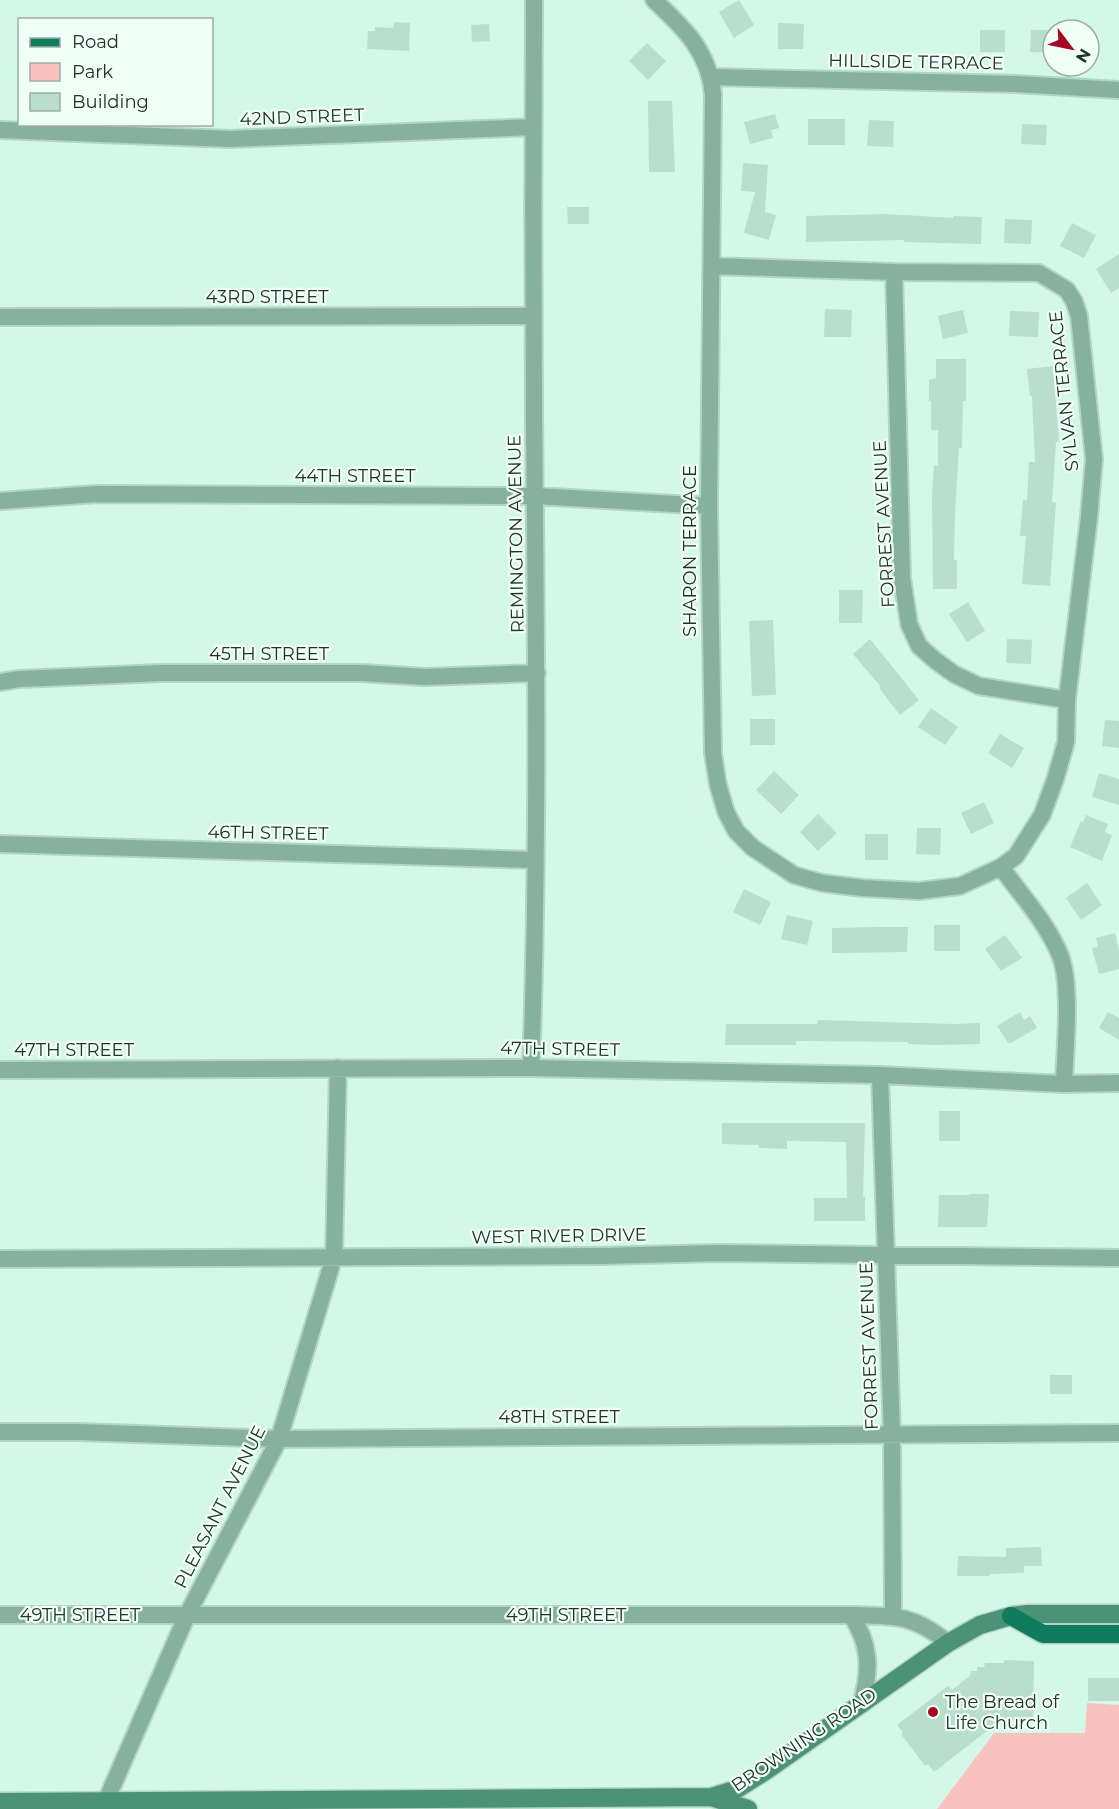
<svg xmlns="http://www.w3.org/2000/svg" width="1119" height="1809" font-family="Montserrat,sans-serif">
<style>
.green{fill:#f9c2be}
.building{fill:#b9ddce}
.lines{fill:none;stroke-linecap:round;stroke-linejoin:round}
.street-casing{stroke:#b3d4c6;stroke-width:20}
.secondary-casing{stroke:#b3d4c6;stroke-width:21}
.primary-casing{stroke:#b3d4c6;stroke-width:21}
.street{stroke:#85b19e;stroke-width:16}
.secondary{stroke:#4c9278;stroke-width:18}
.primary{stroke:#107c5d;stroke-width:18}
.poi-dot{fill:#a40721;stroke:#f1fff9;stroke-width:2}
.labels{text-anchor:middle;stroke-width:4.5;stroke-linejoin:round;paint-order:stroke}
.street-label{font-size:18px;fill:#23312b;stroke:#f1fff9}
.poi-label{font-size:18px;fill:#23312b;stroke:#f1fff9;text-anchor:start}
</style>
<rect width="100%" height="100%" fill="#d3f8e8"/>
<path class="green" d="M 1087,1703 L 1119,1705 L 1119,1809 L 937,1809 L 994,1733 L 1085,1733 Z"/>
<path class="building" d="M 739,0 L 754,25 L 734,38 L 719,12 Z
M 394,22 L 410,23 L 409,51 L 367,49 L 368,31 L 375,31 L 375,27 L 393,28 Z
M 778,23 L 804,24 L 803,49 L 778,49 Z
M 489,24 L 490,41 L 472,42 L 471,25 Z
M 980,30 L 1005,30 L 1005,52 L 980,52 Z
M 1031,30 L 1053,30 L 1053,53 L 1030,52 Z
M 647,43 L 666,61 L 648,80 L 629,61 Z
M 648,101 L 672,101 L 675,172 L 649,172 Z
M 775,114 L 779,128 L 771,130 L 773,138 L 750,144 L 744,122 Z
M 808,119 L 845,119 L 845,145 L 808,145 Z
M 869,120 L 894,121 L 893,147 L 867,146 Z
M 1022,124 L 1047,125 L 1046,145 L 1021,144 Z
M 743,163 L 768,165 L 765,212 L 776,215 L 769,240 L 744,233 L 755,192 L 741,191 Z
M 567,207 L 589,207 L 589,224 L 568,224 Z
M 886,214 L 953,218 L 953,216 L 982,217 L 981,244 L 904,242 L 904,240 L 806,242 L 806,216 Z
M 1005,219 L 1032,220 L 1031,244 L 1004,243 Z
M 1072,223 L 1096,235 L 1084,258 L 1060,246 Z
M 1119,254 L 1119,288 L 1111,293 L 1096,269 Z
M 825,309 L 852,310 L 851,337 L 824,337 Z
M 963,310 L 968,333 L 943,339 L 938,316 Z
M 1010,311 L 1039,312 L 1038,337 L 1009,336 Z
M 936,359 L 966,359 L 966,401 L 963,401 L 962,448 L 959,448 L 955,512 L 954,560 L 957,560 L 957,589 L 933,589 L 932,496 L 934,465 L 938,466 L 938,430 L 931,430 L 931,401 L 929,401 L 929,380 L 936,378 Z
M 1053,366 L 1059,442 L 1056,442 L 1052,502 L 1056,503 L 1050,586 L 1022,584 L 1026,536 L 1020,536 L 1023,500 L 1027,500 L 1029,462 L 1035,462 L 1032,396 L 1030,396 L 1027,369 Z
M 839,590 L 863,590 L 862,623 L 839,623 Z
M 968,602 L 985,631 L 967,642 L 949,614 Z
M 773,620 L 776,695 L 752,696 L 749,621 Z
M 870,639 L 919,700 L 900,715 L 879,688 L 881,687 L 853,654 Z
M 1007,639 L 1032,640 L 1031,664 L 1006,663 Z
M 931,708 L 958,727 L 945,745 L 918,727 Z
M 750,719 L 775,719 L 775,745 L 750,745 Z
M 1105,720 L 1119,721 L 1119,748 L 1102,746 Z
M 1000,734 L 1024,748 L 1012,768 L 988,753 Z
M 774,771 L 799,795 L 781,814 L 756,790 Z
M 1099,773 L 1119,779 L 1119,805 L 1092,797 Z
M 984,802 L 994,823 L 971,834 L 961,813 Z
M 818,814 L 837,833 L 818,851 L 800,832 Z
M 1086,815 L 1108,824 L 1105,832 L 1112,835 L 1102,861 L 1070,847 L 1081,821 L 1083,822 Z
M 917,828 L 941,828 L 940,855 L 916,854 Z
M 865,834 L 888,834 L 888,860 L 865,860 Z
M 1087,883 L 1102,905 L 1081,920 L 1066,898 Z
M 744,889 L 771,902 L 760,925 L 733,912 Z
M 787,915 L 813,921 L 807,945 L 781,939 Z
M 934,925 L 960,925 L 960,951 L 934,951 Z
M 882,927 L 908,927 L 907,952 L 832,953 L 832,928 Z
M 1115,933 L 1119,951 L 1119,969 L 1099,974 L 1092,948 L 1098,947 L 1096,938 Z
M 1005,935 L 1022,958 L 1001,971 L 985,949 Z
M 1020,1012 L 1024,1020 L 1030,1016 L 1037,1028 L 1009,1044 L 997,1026 Z
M 1108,1012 L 1119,1018 L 1119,1040 L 1099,1028 Z
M 818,1020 L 954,1024 L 980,1023 L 980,1044 L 936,1045 L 908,1044 L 908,1042 L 796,1041 L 796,1045 L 725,1045 L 726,1024 L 817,1024 Z
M 939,1111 L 960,1111 L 960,1141 L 939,1141 Z
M 722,1123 L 865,1123 L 863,1197 L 865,1197 L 865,1221 L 814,1221 L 814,1198 L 847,1198 L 846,1142 L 787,1141 L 787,1149 L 759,1148 L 759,1145 L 722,1144 Z
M 970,1194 L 989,1194 L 987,1227 L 938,1227 L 939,1195 L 969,1195 Z
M 1050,1375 L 1072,1375 L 1072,1394 L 1050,1394 Z
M 1041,1547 L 1042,1566 L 1024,1566 L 1024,1573 L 990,1574 L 990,1576 L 957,1576 L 958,1556 L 1006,1557 L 1006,1548 Z
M 1004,1660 L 1034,1661 L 1033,1721 L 1001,1720 L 934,1772 L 928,1764 L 925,1766 L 901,1734 L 903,1732 L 897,1725 L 948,1686 L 952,1690 L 970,1676 L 971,1671 L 977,1671 L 977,1667 L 984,1667 L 985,1663 L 1004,1663 Z
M 1088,1678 L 1119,1678 L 1119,1701 L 1088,1701 Z"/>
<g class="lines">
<g class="street-casing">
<path id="street" d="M 654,0 C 683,27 709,51 713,94 L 709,506 L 713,753 L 718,785 L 726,812 L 736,831 L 753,848 L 794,875 L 822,883 L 863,888 L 919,891 L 960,886 L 1001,867 L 1016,856 L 1042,815 L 1055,780 L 1066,742 L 1067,700 L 1089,517 L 1094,459 L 1079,316 L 1074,301 L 1067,290 L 1039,273 L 894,272 L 712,266
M 711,77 L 1016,84 L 1119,90
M 0,130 L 230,139 L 533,127
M 894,272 L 902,578 L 909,624 L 919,646 L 936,661 L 954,674 L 979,686 L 1067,700
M 0,317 L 533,316
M 0,501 L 96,494 L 535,496 L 709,506
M 0,682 L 19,679 L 162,673 L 362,673 L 425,677 L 537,673
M 0,844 L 536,860
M 1001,867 C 1021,895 1047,923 1060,955 C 1072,985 1065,1050 1064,1084
M 531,1068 C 539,849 536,631 534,413 C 533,275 533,138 534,0
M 0,1070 L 531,1068 L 880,1075 L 1064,1084 L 1119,1083
M 880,1075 L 892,1435 L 893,1616
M 0,1259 L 603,1256 L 717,1253 L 1119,1258
M 0,1432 L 79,1432 L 279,1439 L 1119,1433
M 0,1615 L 851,1615 C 894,1616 913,1614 948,1643
M 851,1615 C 870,1644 871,1668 862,1701
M 104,1809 L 106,1801 L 187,1615 L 279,1439 L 334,1257 L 338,1068"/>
</g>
<g class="secondary-casing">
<path id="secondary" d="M 711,1797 L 748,1809
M 0,1802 L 711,1797 L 737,1789 L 767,1770 L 948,1643 L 980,1625 L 1011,1616 L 1028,1614 L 1119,1614"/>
</g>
<g class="primary-casing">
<path id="primary" d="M 1011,1616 L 1043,1634 L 1119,1634"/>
</g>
<use href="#street" class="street"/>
<use href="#secondary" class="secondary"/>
<use href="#primary" class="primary"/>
</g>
<circle class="poi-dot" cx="933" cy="1712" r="6"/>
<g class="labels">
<g class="street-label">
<text transform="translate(916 62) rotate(1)" y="6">HILLSIDE TERRACE</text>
<text transform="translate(302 117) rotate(-2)" y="6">42ND STREET</text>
<text x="267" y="303">43RD STREET</text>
<text transform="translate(1064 391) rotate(-96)" y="6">SYLVAN TERRACE</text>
<text x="355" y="482">44TH STREET</text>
<text transform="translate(884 524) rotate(-93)" y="6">FORREST AVENUE</text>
<text transform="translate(516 534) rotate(-91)" y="6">REMINGTON AVENUE</text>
<text transform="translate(690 551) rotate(-90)" y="6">SHARON TERRACE</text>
<text x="269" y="660">45TH STREET</text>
<text transform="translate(268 833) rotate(1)" y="6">46TH STREET</text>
<text transform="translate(560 1049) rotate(1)" y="6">47TH STREET</text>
<text x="74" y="1056">47TH STREET</text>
<text transform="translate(559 1236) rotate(-1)" y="6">WEST RIVER DRIVE</text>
<text transform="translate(869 1346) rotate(-92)" y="6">FORREST AVENUE</text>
<text x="559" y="1423">48TH STREET</text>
<text transform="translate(220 1507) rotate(-63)" y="6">PLEASANT AVENUE</text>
<text x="80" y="1621">49TH STREET</text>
<text x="566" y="1621">49TH STREET</text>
<text transform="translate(804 1740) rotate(-34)" y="6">BROWNING ROAD</text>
</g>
<g class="poi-label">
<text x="945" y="1708">The Bread of<tspan x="945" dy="21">Life Church</tspan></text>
</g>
</g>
<rect x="18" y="18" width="195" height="108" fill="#f1fff9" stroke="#9fada7" stroke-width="1.5"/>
<rect x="30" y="38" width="30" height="9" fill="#107c5d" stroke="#9fada7" stroke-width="1.5"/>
<text x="72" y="48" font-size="18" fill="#23312b">Road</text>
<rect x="30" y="63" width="30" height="18" fill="#f9c2be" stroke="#9fada7" stroke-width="1.5"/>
<text x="72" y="78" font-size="18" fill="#23312b">Park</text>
<rect x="30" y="93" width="30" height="18" fill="#b9ddce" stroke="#9fada7" stroke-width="1.5"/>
<text x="72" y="108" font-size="18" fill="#23312b">Building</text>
<g transform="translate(1071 48) rotate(122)"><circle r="28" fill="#f1fff9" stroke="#9fada7" stroke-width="1.5"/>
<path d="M0-4.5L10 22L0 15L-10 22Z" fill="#a40721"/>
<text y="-9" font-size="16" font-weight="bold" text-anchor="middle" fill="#23312b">N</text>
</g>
</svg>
